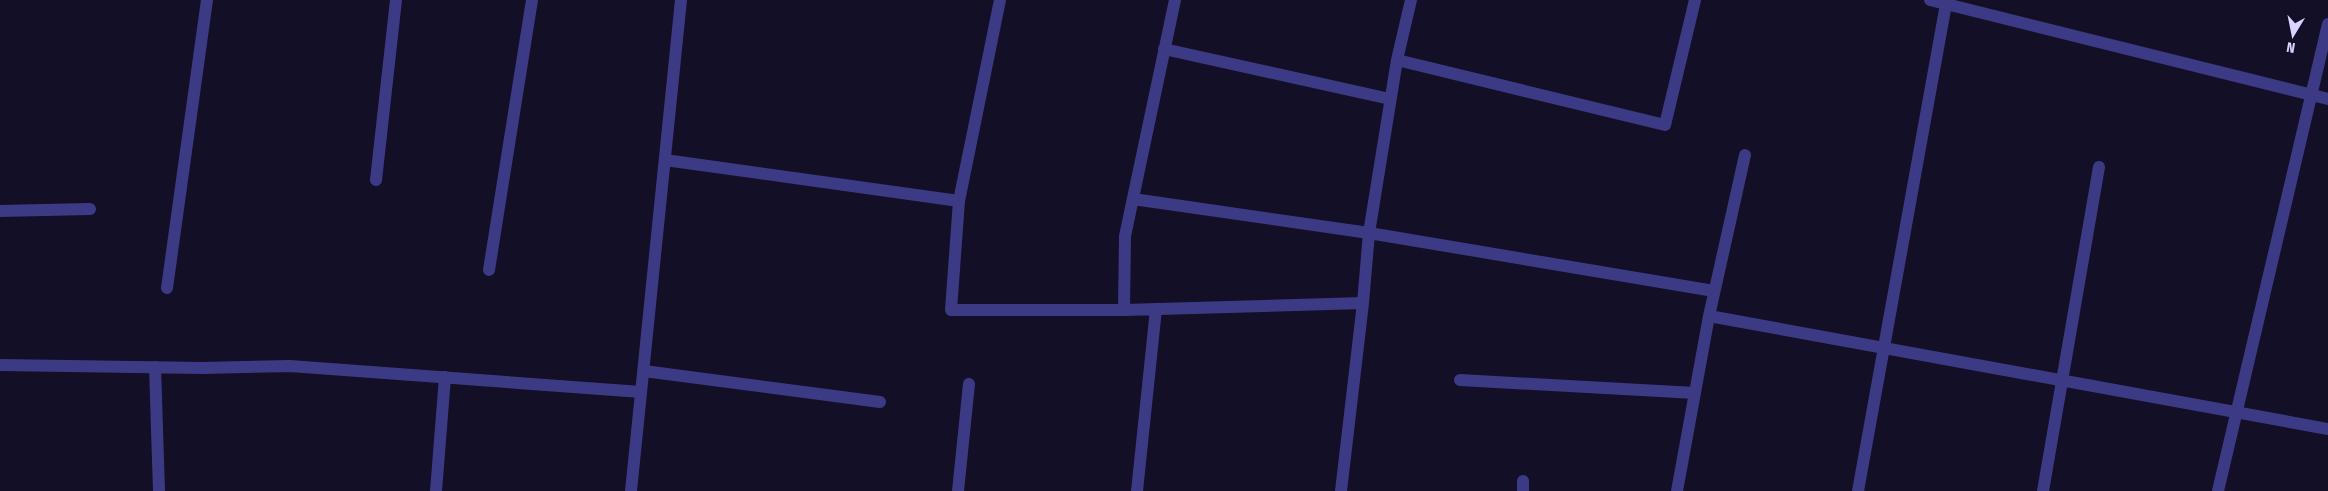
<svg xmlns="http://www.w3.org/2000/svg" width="2328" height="491" font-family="'Fira Sans Condensed',sans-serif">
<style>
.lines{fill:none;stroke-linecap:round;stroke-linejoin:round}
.street{stroke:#3d3a85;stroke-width:12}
</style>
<rect width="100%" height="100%" fill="#130f26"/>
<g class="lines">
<path class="street" d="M 1930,0 L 2328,99
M 1164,49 L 1390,99
M 1397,60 L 1665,125 L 1695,0
M 665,160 L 959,201 L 951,310 L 1124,310 L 1363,303
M 376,180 L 396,0
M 1133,199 L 1369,233 L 1714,291
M 959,201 L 1000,0
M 0,211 L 90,209
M 489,270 L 532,0
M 167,288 L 207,0
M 1124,310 L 1125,236 L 1175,0
M 1709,316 L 2328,429
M 0,365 L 202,368 L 290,366 L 641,392
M 155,367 L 159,491
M 644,371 L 880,402
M 1460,380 L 1695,393
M 436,491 L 445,377
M 631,491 L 681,0
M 958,491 L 969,384
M 1137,491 L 1156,309
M 1341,491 L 1363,303 L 1369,233 L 1397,60 L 1411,0
M 1523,491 L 1523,481
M 1677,491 L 1709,316 L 1745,155
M 1858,491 L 1946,4
M 2043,491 L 2099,167
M 2218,491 L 2328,24"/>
</g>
<g transform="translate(2293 35) rotate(190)" stroke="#130f26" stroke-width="4" paint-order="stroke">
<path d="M0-4L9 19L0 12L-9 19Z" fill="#d9d4ff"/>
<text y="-8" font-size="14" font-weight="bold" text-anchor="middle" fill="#d9d4ff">N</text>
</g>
</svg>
